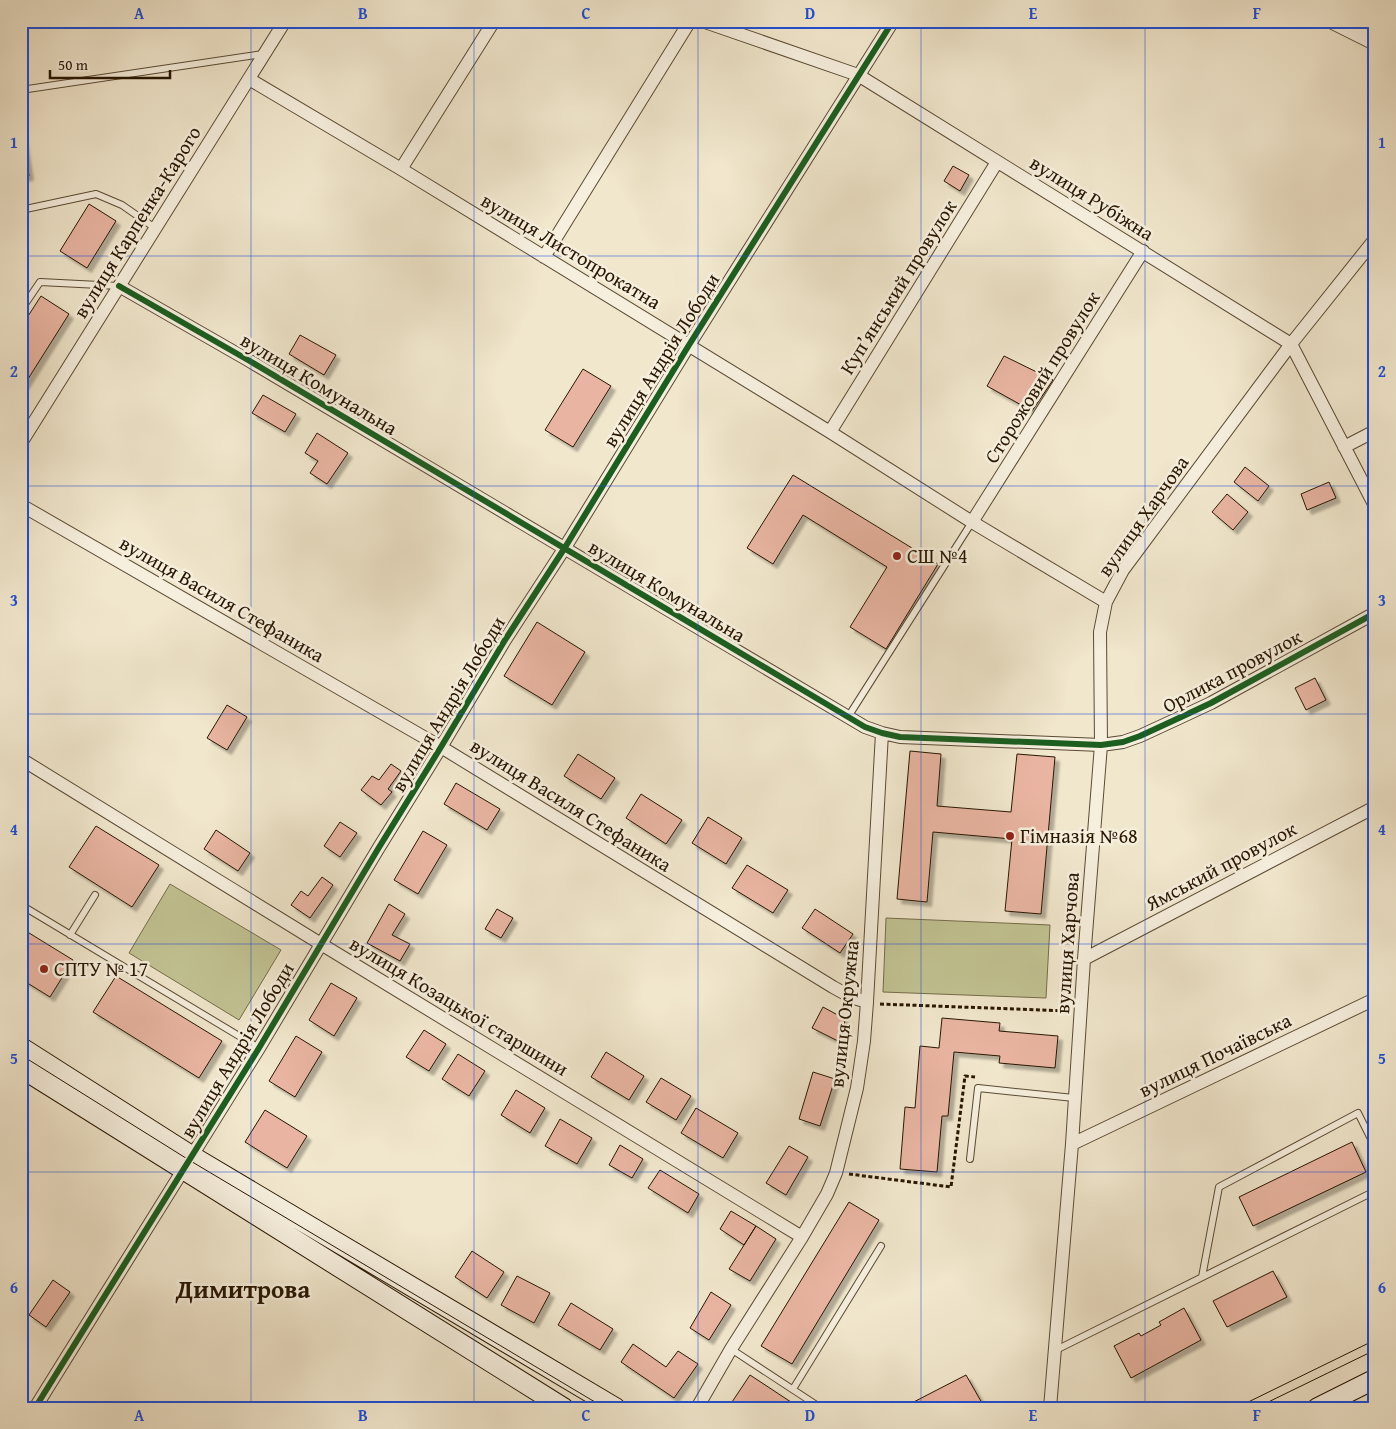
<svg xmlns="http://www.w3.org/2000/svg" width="1396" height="1429" font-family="'Gentium Book Plus',serif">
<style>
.green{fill:#c2c393;stroke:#756c4a}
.building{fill:#e9b5a2;stroke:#281600;filter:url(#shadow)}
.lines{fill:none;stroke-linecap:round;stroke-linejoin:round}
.service-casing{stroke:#5a4a33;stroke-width:8}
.minor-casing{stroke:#5a4a33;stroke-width:14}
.tertiary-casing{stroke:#5a4a33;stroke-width:18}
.secondary-casing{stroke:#281600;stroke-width:21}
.path{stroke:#281600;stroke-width:3;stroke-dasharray:4 2.5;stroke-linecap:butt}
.service{stroke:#f6efde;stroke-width:6}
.minor{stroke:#f6efde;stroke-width:12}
.tertiary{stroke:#f6efde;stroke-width:16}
.secondary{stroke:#f6efde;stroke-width:19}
.tram{stroke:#281600;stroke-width:1}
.cycleway-casing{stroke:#f6efde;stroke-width:9}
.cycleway{stroke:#1b5e20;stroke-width:6}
.grid{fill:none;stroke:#1d4ed8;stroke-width:1;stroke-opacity:0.55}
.poi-dot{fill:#8f2418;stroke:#f6efde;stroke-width:2}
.labels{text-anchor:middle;stroke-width:5;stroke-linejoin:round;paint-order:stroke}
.street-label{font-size:20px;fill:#281600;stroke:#f6efde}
.poi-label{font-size:20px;fill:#281600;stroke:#f6efde;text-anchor:start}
.district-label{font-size:25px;font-weight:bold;fill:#281600;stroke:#f6efde}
.neatline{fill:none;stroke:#1d4ed8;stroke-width:2}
.grid-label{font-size:16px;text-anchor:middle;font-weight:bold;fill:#1d4ed8}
</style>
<defs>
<filter id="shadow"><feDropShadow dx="4.5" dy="4.5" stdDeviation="1" flood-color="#0004"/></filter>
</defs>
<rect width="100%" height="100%" fill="#f1e7cd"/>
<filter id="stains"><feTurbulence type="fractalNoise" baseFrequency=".004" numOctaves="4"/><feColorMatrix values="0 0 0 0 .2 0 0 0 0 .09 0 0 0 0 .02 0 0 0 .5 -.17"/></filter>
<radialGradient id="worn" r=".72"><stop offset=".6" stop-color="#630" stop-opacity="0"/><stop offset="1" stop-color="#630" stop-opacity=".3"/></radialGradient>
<path class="green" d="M 170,884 L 281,950 L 239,1020 L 129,953 Z
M 886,918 L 1050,925 L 1046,998 L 883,992 Z"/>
<path class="building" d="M 21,126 L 29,176 L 21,177 Z
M 953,166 L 969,175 L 960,191 L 944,181 Z
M 89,204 L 116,221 L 87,268 L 60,251 Z
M 41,296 L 69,314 L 21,390 L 21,327 Z
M 300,335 L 336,355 L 324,375 L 289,354 Z
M 1004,356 L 1053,380 L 1032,411 L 987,386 Z
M 583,369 L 611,386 L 573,447 L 545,430 Z
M 263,395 L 296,414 L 285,432 L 252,413 Z
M 317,433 L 348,453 L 327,484 L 310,473 L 318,461 L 305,453 Z
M 1245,467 L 1269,486 L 1258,501 L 1234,482 Z
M 793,475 L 938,564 L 886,649 L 850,627 L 887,567 L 803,515 L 773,564 L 747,548 Z
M 1329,482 L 1336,498 L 1307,510 L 1301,494 Z
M 1227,494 L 1248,512 L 1233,530 L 1212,512 Z
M 537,622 L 585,652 L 552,705 L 504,676 Z
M 1315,678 L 1326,700 L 1306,710 L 1295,688 Z
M 227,705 L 247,717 L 227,750 L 207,738 Z
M 910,751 L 941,754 L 937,806 L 1011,812 L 1017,754 L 1055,757 L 1041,914 L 1005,911 L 1012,839 L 933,832 L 927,902 L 897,899 Z
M 578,754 L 615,778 L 601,799 L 564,776 Z
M 391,764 L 401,771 L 388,789 L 392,792 L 381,805 L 361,790 L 372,776 L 379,780 Z
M 456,783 L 500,809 L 487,830 L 444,804 Z
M 641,794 L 682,820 L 666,844 L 626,818 Z
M 708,817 L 742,838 L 726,864 L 692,843 Z
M 340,822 L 357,833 L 340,857 L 324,846 Z
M 96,826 L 159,865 L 132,907 L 69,867 Z
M 216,830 L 250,853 L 238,871 L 204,849 Z
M 423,831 L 447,845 L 418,894 L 394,880 Z
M 747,865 L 788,890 L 773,913 L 732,888 Z
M 322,877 L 333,885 L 310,918 L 291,905 L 301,891 L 308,896 Z
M 389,904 L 405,914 L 392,935 L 410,944 L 400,961 L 367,943 Z
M 497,909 L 513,918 L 501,938 L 485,929 Z
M 815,909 L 853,934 L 840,953 L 802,928 Z
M 21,928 L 73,960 L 50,997 L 21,979 Z
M 116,976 L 222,1041 L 199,1078 L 93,1012 Z
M 331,983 L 357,998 L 334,1036 L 309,1020 Z
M 823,1007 L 845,1019 L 842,1043 L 812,1028 Z
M 942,1018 L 1000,1023 L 999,1031 L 1058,1036 L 1055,1068 L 999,1063 L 1000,1056 L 954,1052 L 948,1116 L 942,1116 L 937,1172 L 900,1169 L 905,1107 L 915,1108 L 920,1046 L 939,1048 Z
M 424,1030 L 446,1044 L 429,1071 L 406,1057 Z
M 296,1036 L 322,1052 L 295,1097 L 269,1081 Z
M 606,1052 L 644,1076 L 629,1100 L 591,1077 Z
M 458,1054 L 485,1071 L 469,1096 L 442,1079 Z
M 813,1072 L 835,1079 L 820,1126 L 799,1119 Z
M 661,1078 L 691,1096 L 676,1120 L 646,1102 Z
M 516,1090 L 545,1108 L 530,1133 L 501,1115 Z
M 696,1108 L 738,1133 L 723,1158 L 681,1133 Z
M 265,1110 L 307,1136 L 287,1168 L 245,1142 Z
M 560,1119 L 592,1138 L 577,1164 L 545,1146 Z
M 1352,1142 L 1366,1172 L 1253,1226 L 1239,1197 Z
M 620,1145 L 643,1159 L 632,1178 L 609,1165 Z
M 789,1146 L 808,1157 L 786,1195 L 766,1183 Z
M 660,1170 L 699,1194 L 688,1213 L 648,1188 Z
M 849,1202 L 879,1220 L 792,1364 L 761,1346 Z
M 731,1211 L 756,1226 L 744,1245 L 720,1229 Z
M 756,1226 L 776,1239 L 750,1281 L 729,1269 Z
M 472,1251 L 504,1272 L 487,1298 L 455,1277 Z
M 1273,1271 L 1287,1297 L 1227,1327 L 1213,1301 Z
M 517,1276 L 550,1293 L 534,1323 L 501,1305 Z
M 53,1280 L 70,1292 L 46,1327 L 29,1315 Z
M 711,1292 L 731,1305 L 709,1340 L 690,1328 Z
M 571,1303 L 613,1329 L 600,1350 L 558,1325 Z
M 1184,1308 L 1201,1340 L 1131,1378 L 1114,1346 L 1139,1333 L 1141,1336 L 1161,1325 L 1159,1322 Z
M 633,1344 L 666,1367 L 678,1351 L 698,1364 L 674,1398 L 621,1362 Z
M 750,1375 L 800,1408 L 728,1408 Z
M 966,1375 L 982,1403 L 972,1408 L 902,1408 Z"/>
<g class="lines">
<g class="service-casing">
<path id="service" d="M 21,90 L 263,54
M 21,210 L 96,194 L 122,205 L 155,228
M 21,310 L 40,282 L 119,286
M 848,717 L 972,522
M 21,905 L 259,1048
M 70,935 L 95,895
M 970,1159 L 978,1088 L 1074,1098
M 1202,1277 L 1219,1187 L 1358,1113 L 1375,1147
M 731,1349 L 821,1408
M 1056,1350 L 1375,1191
M 793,1389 L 881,1246"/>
</g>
<g class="minor-casing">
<path id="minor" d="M 702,21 L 858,75 L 1291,344 L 1375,506
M 249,79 L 401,169 L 830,432 L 972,522 L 1106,602
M 401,169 L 494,21
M 544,257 L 690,21
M 119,286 L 248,360 L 865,727 L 882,733 L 900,737 L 1101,745 L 1123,742 L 1140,736 L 1179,718 L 1211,703 L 1375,613
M 830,432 L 997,162
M 21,443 L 285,21
M 1344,447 L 1375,431
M 21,505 L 441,747 L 833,987 L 851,997 L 867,1002
M 972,522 L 1143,251
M 21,759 L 321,944 L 802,1237
M 1084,959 L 1375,807
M 1072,1144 L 1375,999
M 35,1408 L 259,1048 L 378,849 L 441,747 L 505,640 L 564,549 L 689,345 L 893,21
M 697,1408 L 731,1349 L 802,1237 L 827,1194 L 836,1173 L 857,1088 L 864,1041 L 867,1002 L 882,733
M 1050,1408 L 1072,1144 L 1084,959 L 1101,745 L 1100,632 L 1106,602 L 1123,570 L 1291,344 L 1375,239"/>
</g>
<g class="tertiary-casing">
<path id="tertiary" d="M 1333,21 L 1375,42"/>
</g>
<g class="secondary-casing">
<path id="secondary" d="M 21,1047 L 192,1156 L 616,1408
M 21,1068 L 564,1408
M 1317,1408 L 1375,1379"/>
</g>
<path class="path" d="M 880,1004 L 1069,1011
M 849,1174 L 951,1187 L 965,1076 L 975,1077
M 1370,1408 L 1375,1405"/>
<use href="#service" class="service"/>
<use href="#minor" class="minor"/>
<use href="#tertiary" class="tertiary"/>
<use href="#secondary" class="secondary"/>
<path class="tram" d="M 21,1055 L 189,1160 L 605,1408
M 1236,1408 L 1375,1340
M 1256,1408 L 1375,1350"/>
<g class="cycleway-casing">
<path id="cycleway" d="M 119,286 L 248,360 L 865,727 L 882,733 L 900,737 L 1101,745 L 1123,742 L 1140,736 L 1179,718 L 1211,703 L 1375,613
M 35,1408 L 259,1048 L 378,849 L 441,747 L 505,640 L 564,549 L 689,345 L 893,21"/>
</g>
<use href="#cycleway" class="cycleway"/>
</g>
<path class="grid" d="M 251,21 L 251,1408M 474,21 L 474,1408M 698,21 L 698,1408M 921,21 L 921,1408M 1145,21 L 1145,1408M 21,256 L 1375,256M 21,486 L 1375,486M 21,714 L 1375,714M 21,944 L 1375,944M 21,1172 L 1375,1172"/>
<g class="poi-dot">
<circle cx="897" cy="556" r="5"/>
<circle cx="1010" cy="836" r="5"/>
<circle cx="44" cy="969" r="5"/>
</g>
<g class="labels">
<g class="street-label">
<text transform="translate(1092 198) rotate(32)" y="7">вулиця Рубіжна</text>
<text transform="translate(137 222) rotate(-58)" y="7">вулиця Карпенка-Карого</text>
<text transform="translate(571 251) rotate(31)" y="7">вулиця Листопрокатна</text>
<text transform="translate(898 287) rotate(-58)" y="7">Куп’янський провулок</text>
<text transform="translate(661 360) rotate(-58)" y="7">вулиця Андрія Лободи</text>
<text transform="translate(1042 377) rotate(-58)" y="7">Сторожовий провулок</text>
<text transform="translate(319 384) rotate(31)" y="7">вулиця Комунальна</text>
<text transform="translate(1143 516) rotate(-55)" y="7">вулиця Харчова</text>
<text transform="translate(667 591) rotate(31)" y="7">вулиця Комунальна</text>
<text transform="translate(222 599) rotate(30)" y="7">вулиця Василя Стефаника</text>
<text transform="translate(1232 671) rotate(-28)" y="7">Орлика провулок</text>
<text transform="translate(448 704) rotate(-59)" y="7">вулиця Андрія Лободи</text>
<text transform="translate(571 805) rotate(32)" y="7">вулиця Василя Стефаника</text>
<text transform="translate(1221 866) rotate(-28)" y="7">Ямський провулок</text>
<text transform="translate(1067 943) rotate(-86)" y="7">вулиця Харчова</text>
<text transform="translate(459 1006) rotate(31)" y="7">вулиця Козацької старшини</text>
<text transform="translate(844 1014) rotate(-84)" y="7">вулиця Окружна</text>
<text transform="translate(237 1050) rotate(-59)" y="7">вулиця Андрія Лободи</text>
<text transform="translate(1215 1055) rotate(-26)" y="7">вулиця Почаївська</text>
</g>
<g class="poi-label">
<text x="907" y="563">СШ №4</text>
<text x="1020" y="843">Гімназія №68</text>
<text x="54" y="976">СПТУ № 17</text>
</g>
<g class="district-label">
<text x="243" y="1298">Димитрова</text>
</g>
</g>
<rect width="1396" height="1429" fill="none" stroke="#f1e7cd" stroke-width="55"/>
<path d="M50 70v8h120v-8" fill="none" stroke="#281600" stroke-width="2.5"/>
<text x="58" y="70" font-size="15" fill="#281600" stroke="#f6efde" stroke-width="4" paint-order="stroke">50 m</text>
<rect x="28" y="28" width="1340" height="1374" class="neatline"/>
<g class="grid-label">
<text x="139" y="19">A</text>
<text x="363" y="19">B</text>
<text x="586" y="19">C</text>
<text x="810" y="19">D</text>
<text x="1033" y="19">E</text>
<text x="1257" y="19">F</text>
<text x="14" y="148">1</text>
<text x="1382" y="148">1</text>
<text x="14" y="377">2</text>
<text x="1382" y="377">2</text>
<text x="14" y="606">3</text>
<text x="1382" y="606">3</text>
<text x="14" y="835">4</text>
<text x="1382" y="835">4</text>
<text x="14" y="1064">5</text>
<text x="1382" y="1064">5</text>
<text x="14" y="1293">6</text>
<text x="1382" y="1293">6</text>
<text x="139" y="1421">A</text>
<text x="363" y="1421">B</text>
<text x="586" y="1421">C</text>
<text x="810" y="1421">D</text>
<text x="1033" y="1421">E</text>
<text x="1257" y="1421">F</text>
</g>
<rect width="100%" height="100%" filter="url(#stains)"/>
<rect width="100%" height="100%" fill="url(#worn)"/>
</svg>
